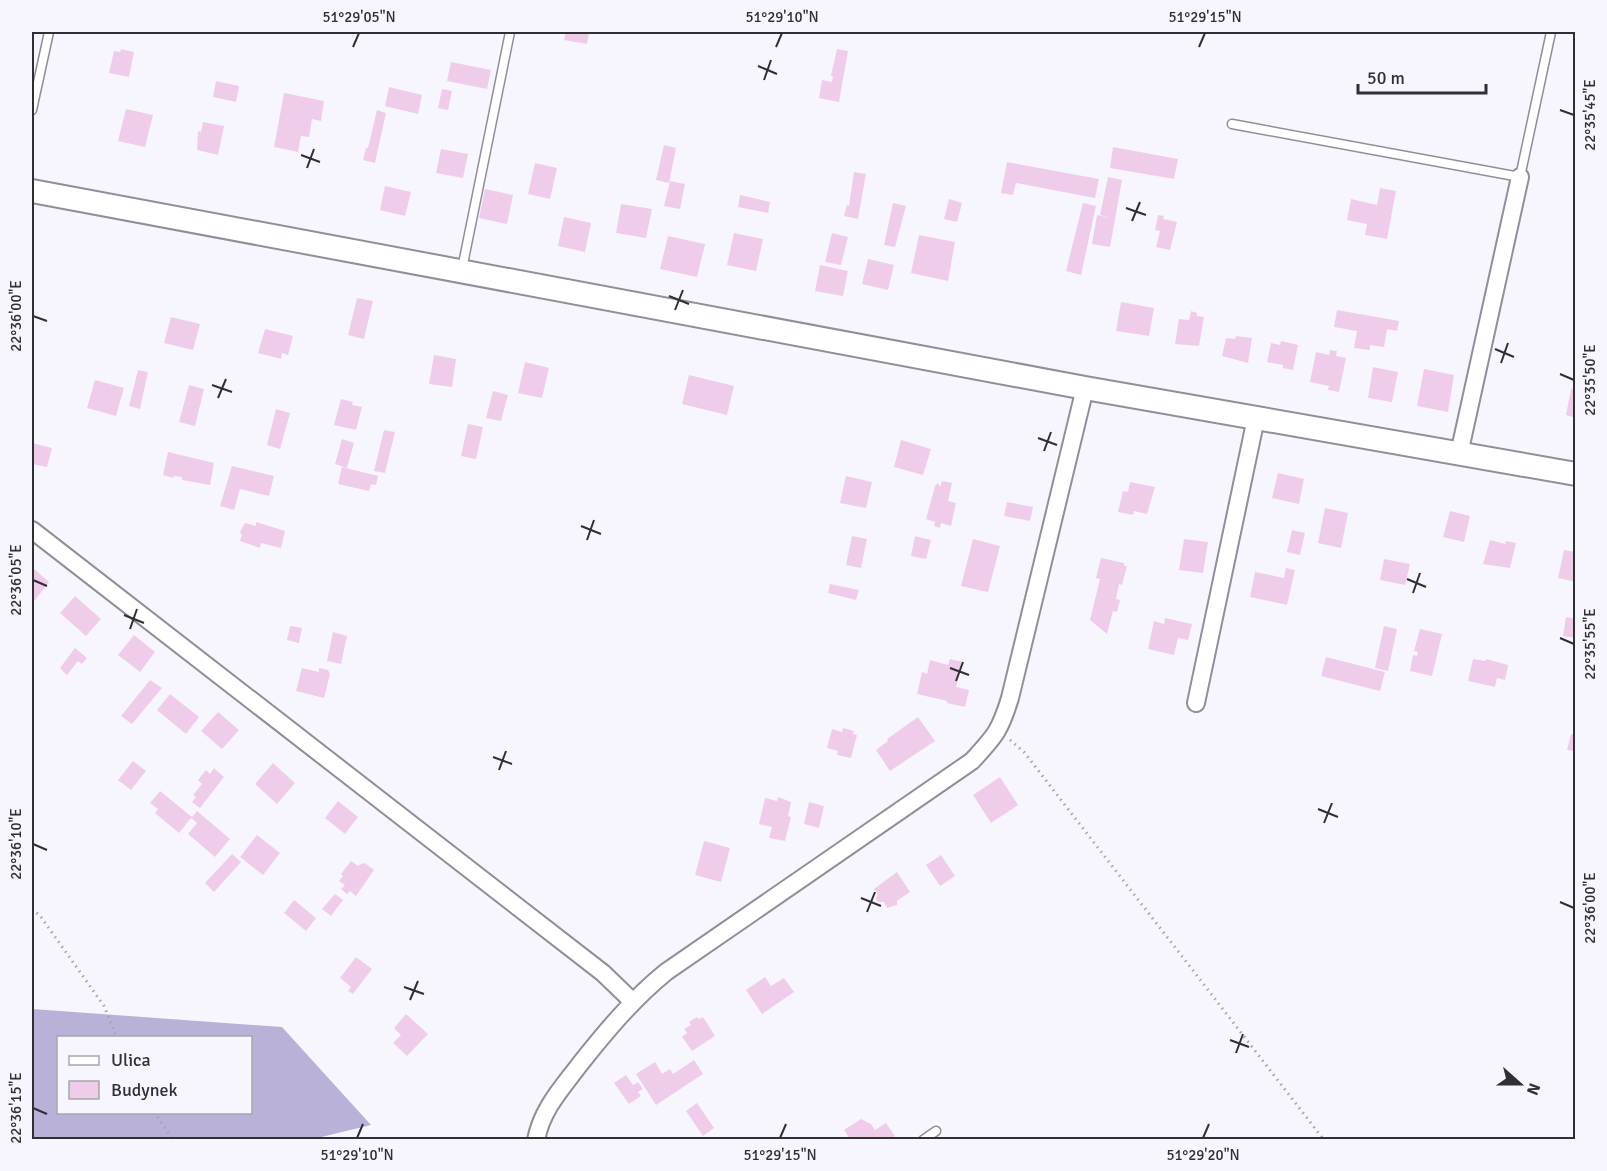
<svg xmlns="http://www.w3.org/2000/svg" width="1607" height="1171" font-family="Signika,sans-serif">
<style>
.forest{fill:#bab1d9;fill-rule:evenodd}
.building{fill:#f0cceb}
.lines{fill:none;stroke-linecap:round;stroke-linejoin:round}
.lane-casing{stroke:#908e9a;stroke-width:11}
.street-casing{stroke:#908e9a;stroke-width:20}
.secondary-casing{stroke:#908e9a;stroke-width:26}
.path{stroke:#a6a5ac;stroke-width:3;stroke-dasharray:1.5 4.5;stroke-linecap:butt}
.lane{stroke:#fff;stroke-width:8}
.street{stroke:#fff;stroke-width:16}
.secondary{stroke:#fff;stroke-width:22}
.ticks{fill:none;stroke:#302f34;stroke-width:2}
.neatline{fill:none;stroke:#302f34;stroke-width:2}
.ticks-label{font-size:15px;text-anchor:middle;fill:#302f34}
</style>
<rect width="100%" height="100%" fill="#f7f6fe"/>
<path class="forest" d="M 32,1009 L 282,1027 L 371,1125 L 309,1140 L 32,1139 ZM 58,1038 L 250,1038 L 250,1112 L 58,1112 Z"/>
<path class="building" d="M 566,32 L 589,32 L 587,44 L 564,40 Z
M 121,49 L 134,52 L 129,77 L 109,73 L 114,51 L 120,52 Z
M 837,49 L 848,51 L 839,102 L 819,98 L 822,80 L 832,82 L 833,76 L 831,76 Z
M 451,62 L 491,70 L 487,89 L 447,81 Z
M 216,81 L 239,86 L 236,102 L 213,97 Z
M 389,87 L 422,95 L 418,114 L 385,106 Z
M 442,89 L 452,91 L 448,110 L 438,108 Z
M 284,93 L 324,101 L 321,121 L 312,119 L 309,137 L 301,136 L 298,152 L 274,147 Z
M 126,109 L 153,115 L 145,147 L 118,141 Z
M 377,110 L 386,113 L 375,163 L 363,160 L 366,148 L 368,148 Z
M 203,122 L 224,126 L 218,155 L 197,150 L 198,131 L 201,132 Z
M 664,145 L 676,148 L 669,183 L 656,180 Z
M 1113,147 L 1178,159 L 1174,179 L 1110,168 Z
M 441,149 L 468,154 L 463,178 L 436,173 Z
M 1007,162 L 1099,179 L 1095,198 L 1016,183 L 1013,195 L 1001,193 Z
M 535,163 L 557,168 L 550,199 L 528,194 Z
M 854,172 L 866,174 L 858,219 L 844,216 L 847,205 L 849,206 Z
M 1108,177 L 1122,180 L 1110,247 L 1092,244 L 1097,215 L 1110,218 L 1100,215 Z
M 670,181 L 685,184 L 680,209 L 664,206 Z
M 385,186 L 411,192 L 405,216 L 380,210 Z
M 1380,188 L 1396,191 L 1387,239 L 1365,235 L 1367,224 L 1347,220 L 1351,199 L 1377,205 Z
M 485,189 L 513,195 L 507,224 L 479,218 Z
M 740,195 L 770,202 L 768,213 L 738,207 Z
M 949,199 L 962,203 L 957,222 L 944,219 Z
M 893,203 L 906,206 L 895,247 L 884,245 Z
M 1083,203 L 1096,206 L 1081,275 L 1066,271 Z
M 621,204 L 652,209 L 646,238 L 616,233 Z
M 1158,215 L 1164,216 L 1163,219 L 1177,222 L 1170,250 L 1156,247 L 1160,231 L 1155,230 Z
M 564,217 L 591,223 L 585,252 L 558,246 Z
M 734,233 L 763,239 L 756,271 L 727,265 Z
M 832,233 L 848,237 L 841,265 L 825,262 Z
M 919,235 L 955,242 L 948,281 L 911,273 Z
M 668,236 L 705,244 L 697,277 L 660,269 Z
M 868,259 L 894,265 L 888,290 L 862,284 Z
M 820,265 L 848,271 L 843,296 L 815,291 Z
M 357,298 L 373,301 L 364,339 L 348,335 Z
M 1121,302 L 1154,308 L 1149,336 L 1116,331 Z
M 1337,310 L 1399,321 L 1397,331 L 1387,329 L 1384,347 L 1370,345 L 1370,350 L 1354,348 L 1357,331 L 1334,327 Z
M 1191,311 L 1197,313 L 1197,316 L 1204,317 L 1199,346 L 1175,344 L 1179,319 L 1189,320 Z
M 171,317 L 200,324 L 193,350 L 164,343 Z
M 265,329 L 293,336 L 288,355 L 282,353 L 281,359 L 258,353 Z
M 1236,336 L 1252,338 L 1248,363 L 1222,356 L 1226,338 L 1235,339 Z
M 1281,341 L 1298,345 L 1293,370 L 1283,368 L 1283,365 L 1267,362 L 1271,343 L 1280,345 Z
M 1330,350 L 1337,351 L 1336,356 L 1346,358 L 1339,392 L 1328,390 L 1329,386 L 1310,382 L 1316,352 L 1329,355 Z
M 434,355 L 456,359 L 452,387 L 429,384 Z
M 525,362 L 549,368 L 542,398 L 518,393 Z
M 1373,367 L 1398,372 L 1392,402 L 1368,398 Z
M 1424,369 L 1454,375 L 1448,412 L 1417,406 Z
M 138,370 L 148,372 L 140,409 L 129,406 Z
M 689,375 L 734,386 L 727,415 L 682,404 Z
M 95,380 L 124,388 L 116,416 L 87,408 Z
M 189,385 L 204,389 L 195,426 L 179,422 Z
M 1571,389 L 1576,390 L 1576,418 L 1566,415 Z
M 493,391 L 508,395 L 501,421 L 486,418 Z
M 341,399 L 353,402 L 352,405 L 362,407 L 356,430 L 334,425 Z
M 276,409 L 290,413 L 280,449 L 267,445 Z
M 468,424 L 483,427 L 476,459 L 461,456 Z
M 384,430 L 395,432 L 385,473 L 374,471 Z
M 342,439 L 354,443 L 347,468 L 335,464 Z
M 901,440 L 931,449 L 923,475 L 894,467 Z
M 32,443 L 52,448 L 47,467 L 32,464 Z
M 168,452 L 214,463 L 210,485 L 182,480 L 182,477 L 174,476 L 173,478 L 163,475 Z
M 232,466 L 274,476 L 269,496 L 240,489 L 234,510 L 220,506 Z
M 342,467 L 378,476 L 376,485 L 371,484 L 369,491 L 338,484 Z
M 1278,473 L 1304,479 L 1299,504 L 1272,498 Z
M 846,476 L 872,482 L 866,508 L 840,503 Z
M 942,481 L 952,483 L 948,501 L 956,503 L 951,526 L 941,523 L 940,528 L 934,526 L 935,522 L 926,519 L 935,486 L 938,483 L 940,487 Z
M 1130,482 L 1155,487 L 1147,514 L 1134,511 L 1133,515 L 1118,512 L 1123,491 L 1128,492 Z
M 1007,502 L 1033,507 L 1030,521 L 1004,516 Z
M 1325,508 L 1348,513 L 1341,548 L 1318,543 Z
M 1450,511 L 1470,516 L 1464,542 L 1443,537 Z
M 256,522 L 285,531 L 281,548 L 261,543 L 260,548 L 240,541 L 242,535 L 240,532 L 245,523 L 256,526 Z
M 1292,530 L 1305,533 L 1300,555 L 1287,552 Z
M 852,536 L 867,539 L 861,568 L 846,565 Z
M 915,536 L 931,540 L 926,559 L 911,556 Z
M 973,539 L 1000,546 L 988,592 L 961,586 Z
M 1184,539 L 1208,542 L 1203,573 L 1179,570 Z
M 1490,540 L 1505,544 L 1506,541 L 1516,543 L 1510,568 L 1483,564 Z
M 1564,550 L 1576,552 L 1576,582 L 1558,578 Z
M 1101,558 L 1124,563 L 1124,566 L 1127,566 L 1122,585 L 1119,584 L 1116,599 L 1120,600 L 1117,612 L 1113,611 L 1107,634 L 1090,620 L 1100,579 L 1096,578 Z
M 1384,559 L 1410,564 L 1405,585 L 1380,580 Z
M 32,567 L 49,582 L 32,604 Z
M 1286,568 L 1295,570 L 1287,605 L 1250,597 L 1255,572 L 1284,578 Z
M 830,584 L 859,590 L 856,600 L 828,593 Z
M 75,596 L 101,619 L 86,636 L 60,613 Z
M 1566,617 L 1576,619 L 1576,638 L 1563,636 Z
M 1165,618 L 1192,624 L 1188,640 L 1178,638 L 1174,655 L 1148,649 L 1154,621 L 1164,624 Z
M 290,626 L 302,628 L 299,643 L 287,640 Z
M 1384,626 L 1397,629 L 1388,671 L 1375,668 Z
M 1420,629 L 1442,634 L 1432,676 L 1410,671 L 1413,655 L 1417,656 L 1418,652 L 1414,651 Z
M 333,632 L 347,636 L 341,664 L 327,661 Z
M 134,635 L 155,652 L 140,672 L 118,655 Z
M 75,648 L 87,658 L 82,664 L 78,661 L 67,675 L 60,668 Z
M 1326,657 L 1385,672 L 1380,691 L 1321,676 Z
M 950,659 L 963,662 L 956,687 L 969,690 L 965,707 L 947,703 L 947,701 L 917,694 L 922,672 L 927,674 L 930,660 L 948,665 Z
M 1473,659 L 1486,661 L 1486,659 L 1508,665 L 1505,680 L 1497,678 L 1495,687 L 1468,681 Z
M 302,668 L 319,672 L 319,668 L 328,670 L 330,674 L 324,698 L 296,691 Z
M 150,680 L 162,688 L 132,724 L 121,716 Z
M 170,694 L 199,717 L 186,734 L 157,710 Z
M 218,712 L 239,730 L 222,749 L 201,731 Z
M 918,717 L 935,741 L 890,771 L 876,750 L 888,741 L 887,739 Z
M 843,728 L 854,731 L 853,734 L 857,735 L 851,758 L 837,755 L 838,751 L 827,748 L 832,729 L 842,732 Z
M 1571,734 L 1576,735 L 1576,751 L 1567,750 Z
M 133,761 L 146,771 L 131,790 L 118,780 Z
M 273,763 L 295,783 L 277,804 L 255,784 Z
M 214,768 L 224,777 L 200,808 L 192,802 L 196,797 L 193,795 L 202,784 L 198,780 L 206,770 L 210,774 Z
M 1000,777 L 1018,805 L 991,823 L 973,795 Z
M 160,791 L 192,817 L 197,811 L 230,839 L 215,857 L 188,834 L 197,823 L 191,818 L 179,833 L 155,813 L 158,809 L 150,803 Z
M 778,797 L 791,802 L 788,816 L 791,817 L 785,841 L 769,838 L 772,827 L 759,824 L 765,798 L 777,801 Z
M 338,801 L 358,817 L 345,834 L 325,818 Z
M 809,802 L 824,806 L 819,828 L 804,824 Z
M 257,835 L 280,853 L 263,875 L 240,857 Z
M 704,841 L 730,848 L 721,882 L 695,875 Z
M 232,854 L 241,862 L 214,892 L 205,883 Z
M 941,855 L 955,876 L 940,886 L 926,865 Z
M 351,861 L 358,866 L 361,864 L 365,863 L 374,870 L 356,896 L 350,891 L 347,894 L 341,889 L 345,885 L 339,881 L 343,876 L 341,874 Z
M 897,872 L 910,892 L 897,901 L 897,905 L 887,908 L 884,902 L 878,902 L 876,899 L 878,894 L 874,889 Z
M 335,894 L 343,900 L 331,916 L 322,909 Z
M 294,900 L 316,918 L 306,931 L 284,913 Z
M 356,957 L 372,969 L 353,994 L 348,991 L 351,987 L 340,978 Z
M 765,977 L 771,986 L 784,978 L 794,992 L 762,1014 L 746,990 Z
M 406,1014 L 428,1034 L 407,1056 L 393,1043 L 401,1035 L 394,1028 Z
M 697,1017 L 699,1019 L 703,1017 L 715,1036 L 692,1051 L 682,1037 L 687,1033 L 684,1029 L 691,1025 L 689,1022 Z
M 694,1060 L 703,1074 L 656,1105 L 636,1074 L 655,1062 L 662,1074 L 670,1069 L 673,1074 Z
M 626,1075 L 633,1085 L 638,1082 L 643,1089 L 638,1092 L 641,1096 L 629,1104 L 614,1083 Z
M 697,1103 L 714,1128 L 703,1136 L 686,1111 Z
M 861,1119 L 871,1124 L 875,1130 L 886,1123 L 895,1136 L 890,1140 L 854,1140 L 853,1137 L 850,1139 L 844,1130 Z"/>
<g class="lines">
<g class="lane-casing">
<path id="lane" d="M 32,110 L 49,32
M 1232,124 L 1520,177 L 1551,32
M 462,269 L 510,32
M 923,1140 L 936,1131"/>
</g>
<g class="street-casing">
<path id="street" d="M 1459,454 L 1520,177
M 32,530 L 603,973 L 632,1001
M 1196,703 L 1256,418
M 536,1140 C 542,1109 562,1088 580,1064 C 607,1030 633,999 666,972 L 972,761 C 995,736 1000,731 1010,698 L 1085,388"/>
</g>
<g class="secondary-casing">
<path id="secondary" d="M 32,191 L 1085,388 L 1576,474"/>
</g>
<path class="path" d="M 1010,740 L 1024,752 L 1324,1140
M 32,909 L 41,917 L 104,1006 L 117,1038
M 154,1112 L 173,1140"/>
<use href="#lane" class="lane"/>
<use href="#street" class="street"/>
<use href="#secondary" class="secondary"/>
</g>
<path class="ticks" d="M 353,47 L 359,33M 776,47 L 782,33M 1199,47 L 1205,33M 758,66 L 777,74M 764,80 L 771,60M 1560,110 L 1574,115M 301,155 L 320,162M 307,168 L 314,149M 1126,208 L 1146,215M 1132,221 L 1140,202M 669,296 L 689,304M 675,310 L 683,290M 33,316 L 47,321M 1495,349 L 1514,357M 1501,363 L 1508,343M 1560,374 L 1574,380M 212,385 L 232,392M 218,398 L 226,379M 1038,438 L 1057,445M 1044,451 L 1051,432M 581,526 L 601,534M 587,540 L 594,520M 1407,579 L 1426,587M 33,580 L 47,586M 1413,593 L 1420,573M 124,615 L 144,623M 130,629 L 137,609M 1560,638 L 1574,644M 950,668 L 969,675M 956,681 L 963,662M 493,757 L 512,764M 499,770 L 506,751M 1318,809 L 1338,817M 1324,823 L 1332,803M 33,844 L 47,850M 861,898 L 881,906M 1560,902 L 1574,908M 867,912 L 875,892M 404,987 L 424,994M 410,1000 L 418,981M 1230,1040 L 1249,1047M 1236,1053 L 1243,1034M 33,1108 L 47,1114M 357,1138 L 363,1124M 780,1138 L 786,1124M 1203,1138 L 1209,1124"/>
<rect width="1607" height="1171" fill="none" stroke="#f7f6fe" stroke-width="66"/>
<rect x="57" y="1036" width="195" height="78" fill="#f7f6fe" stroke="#a7a6ad" stroke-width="1.5"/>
<rect x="69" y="1056" width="30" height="9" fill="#ffffff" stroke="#a7a6ad" stroke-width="1.5"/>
<text x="111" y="1066" font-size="18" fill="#302f34">Ulica</text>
<rect x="69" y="1081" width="30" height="18" fill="#f0cceb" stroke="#a7a6ad" stroke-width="1.5"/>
<text x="111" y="1096" font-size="18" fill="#302f34">Budynek</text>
<g transform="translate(1520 1084) rotate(111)" stroke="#f7f6fe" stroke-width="4.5" paint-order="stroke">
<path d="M0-4.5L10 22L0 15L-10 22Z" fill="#302f34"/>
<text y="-9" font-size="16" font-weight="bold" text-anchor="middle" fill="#302f34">N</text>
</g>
<path d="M1358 84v9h128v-9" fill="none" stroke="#302f34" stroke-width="3"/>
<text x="1367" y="84" font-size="18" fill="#302f34" stroke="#f7f6fe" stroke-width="4.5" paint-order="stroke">50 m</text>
<rect x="33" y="33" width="1541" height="1105" class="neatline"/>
<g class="ticks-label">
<text x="359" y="22">51°29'05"N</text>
<text x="782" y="22">51°29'10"N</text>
<text x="1205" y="22">51°29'15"N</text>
<text transform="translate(1590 115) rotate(-90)" y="5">22°35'45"E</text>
<text transform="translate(16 316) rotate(-90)" y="5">22°36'00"E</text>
<text transform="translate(1590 380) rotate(-90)" y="5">22°35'50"E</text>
<text transform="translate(16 580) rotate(-90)" y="5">22°36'05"E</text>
<text transform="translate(1590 644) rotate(-90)" y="5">22°35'55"E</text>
<text transform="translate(16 844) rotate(-90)" y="5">22°36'10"E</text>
<text transform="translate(1590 908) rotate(-90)" y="5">22°36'00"E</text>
<text transform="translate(16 1108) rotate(-90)" y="5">22°36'15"E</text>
<text x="357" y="1160">51°29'10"N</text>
<text x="780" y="1160">51°29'15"N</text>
<text x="1203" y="1160">51°29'20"N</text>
</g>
</svg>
